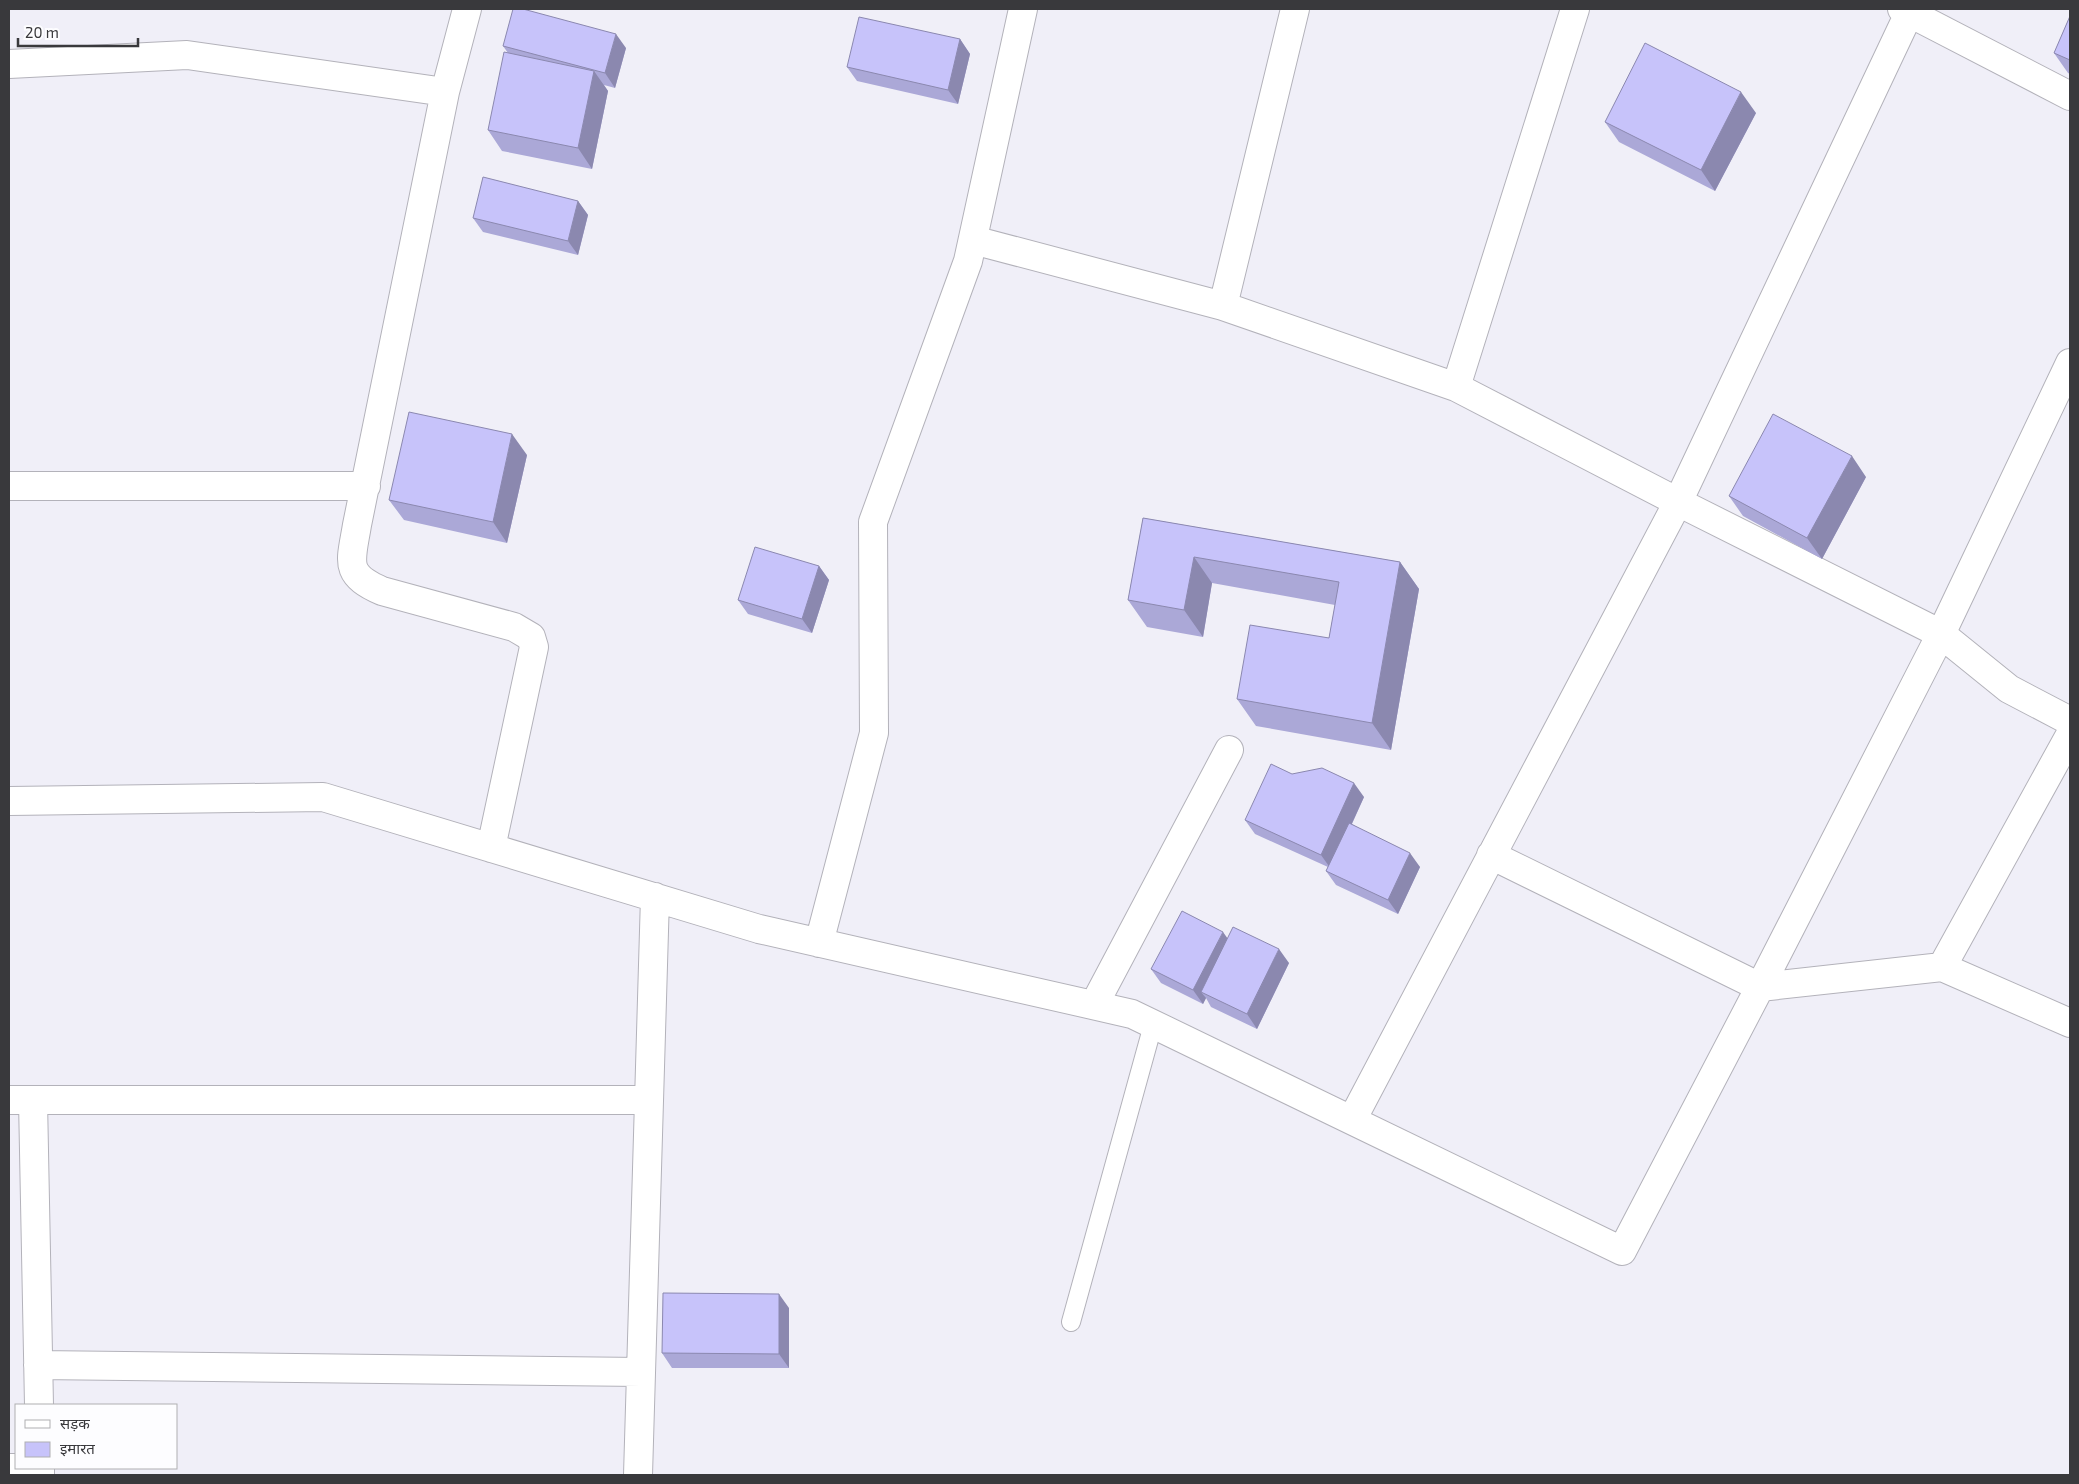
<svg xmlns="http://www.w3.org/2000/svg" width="2079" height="1484" font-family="'Exo 2','Noto Sans Devanagari',sans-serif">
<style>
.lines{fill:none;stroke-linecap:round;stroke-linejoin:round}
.lane-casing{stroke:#b3b2ba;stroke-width:20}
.street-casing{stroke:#b3b2ba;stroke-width:30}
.lane{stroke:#fff;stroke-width:18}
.street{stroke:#fff;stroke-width:28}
.wall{fill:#aba8d7}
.shaded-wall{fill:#8b88af}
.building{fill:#c7c3fa;stroke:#8b88af}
</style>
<rect width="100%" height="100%" fill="#f0eff8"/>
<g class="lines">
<g class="lane-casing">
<path id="lane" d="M 1071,1322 L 1153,1025"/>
</g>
<g class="street-casing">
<path id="street" d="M 467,9 L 445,92 L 357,525 C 351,562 343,574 382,591 L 514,627 L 531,637 L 534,647 L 491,848
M 1902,9 L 2070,96
M 9,64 L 187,55 L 445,92
M 973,240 L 1223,306 L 1456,387 L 1678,502 L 1941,634 L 2009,689 L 2070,721
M 1223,306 L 1295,9
M 1456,387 L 1575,9
M 9,486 L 366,486
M 9,801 L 323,797 L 759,929 L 1132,1014 L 1622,1251 L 1760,987 L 1941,634 L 2070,363
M 1491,855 L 1760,987 L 1942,967 L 2070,1023
M 819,943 L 874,733 L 873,522 L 968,261 L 1023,9
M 1942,967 L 2070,735
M 1094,1005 L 1229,750
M 9,1100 L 649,1100
M 33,1100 L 39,1405
M 1352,1120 L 1678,502 L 1911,9
M 38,1365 L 641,1372
M 9,1468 L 16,1468
M 40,1468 L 40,1475
M 638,1475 L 655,897"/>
</g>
<use href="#lane" class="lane"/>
<use href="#street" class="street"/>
</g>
<path class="wall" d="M 2070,16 L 2070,74 L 2068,73 L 2054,53 Z
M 960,39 L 970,54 L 958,104 L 857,81 L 847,67 Z
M 503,46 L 626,48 L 615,88 L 604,85 L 608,91 L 592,169 L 502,151 L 488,130 L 508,53 Z
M 1756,113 L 1715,191 L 1619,142 L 1605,122 Z
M 578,201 L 588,215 L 578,255 L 483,232 L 473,218 Z
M 527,455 L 507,543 L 404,520 L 389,500 Z
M 1866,477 L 1822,559 L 1743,516 L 1729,496 Z
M 1143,518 L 1400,562 L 1419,589 L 1391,750 L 1256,726 L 1237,699 L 1329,638 L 1335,605 L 1212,583 L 1203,637 L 1147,627 L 1128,600 Z
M 819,566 L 829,580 L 812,633 L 748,614 L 738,600 Z
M 1292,774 L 1364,797 L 1352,824 L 1420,867 L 1398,914 L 1336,885 L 1326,871 L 1328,867 L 1255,834 L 1245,820 Z
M 1228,938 L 1289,963 L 1257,1029 L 1211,1007 L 1206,998 L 1203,1004 L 1161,983 L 1151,969 Z
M 789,1308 L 789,1368 L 672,1368 L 662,1353 Z"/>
<path class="shaded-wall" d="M 616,34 L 626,48 L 615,88 L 605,73 Z
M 960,39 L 970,54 L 958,104 L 948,90 Z
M 594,71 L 608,91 L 592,169 L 578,148 Z
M 1741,92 L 1756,113 L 1715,191 L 1701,170 Z
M 578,201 L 588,215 L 578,255 L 568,241 Z
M 512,434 L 527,455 L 507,543 L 493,522 Z
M 1852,456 L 1866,477 L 1822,559 L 1807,538 Z
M 1194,557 L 1212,583 L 1203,637 L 1184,610 Z
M 1400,562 L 1419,589 L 1391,750 L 1372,723 Z
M 819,566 L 829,580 L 812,633 L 802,619 Z
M 1354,783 L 1364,797 L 1331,869 L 1321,855 Z
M 1410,853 L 1420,867 L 1398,914 L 1388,900 Z
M 1223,932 L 1233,946 L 1201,992 L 1206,998 L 1203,1004 L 1193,990 Z
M 1279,949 L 1289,963 L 1257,1029 L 1247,1014 Z
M 779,1294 L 789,1308 L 789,1368 L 779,1354 Z"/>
<path class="building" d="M 513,9 L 523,9 L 616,34 L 605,73 L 503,46 Z
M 2070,16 L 2070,60 L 2054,53 Z
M 859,17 L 960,39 L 948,90 L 847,67 Z
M 1645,43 L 1741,92 L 1701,170 L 1605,122 Z
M 504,52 L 594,71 L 578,148 L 488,130 Z
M 483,177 L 578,201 L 568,241 L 473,218 Z
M 409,412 L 512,434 L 493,522 L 389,500 Z
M 1773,414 L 1852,456 L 1807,538 L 1729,496 Z
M 1143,518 L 1400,562 L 1372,723 L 1237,699 L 1250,625 L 1329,638 L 1339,582 L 1194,557 L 1184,610 L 1128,600 Z
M 755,547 L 819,566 L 802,619 L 738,600 Z
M 1271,764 L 1292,774 L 1322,768 L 1354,783 L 1321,855 L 1245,820 Z
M 1349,823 L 1410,853 L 1388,900 L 1326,871 Z
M 1182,911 L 1223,932 L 1193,990 L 1151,969 Z
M 1233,927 L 1279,949 L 1247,1014 L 1201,992 Z
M 663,1293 L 779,1294 L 779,1354 L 662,1353 Z"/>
<rect width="2079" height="1484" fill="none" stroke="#39393c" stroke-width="20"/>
<rect x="15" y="1404" width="162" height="65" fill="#fdfdff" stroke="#afafb1"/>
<rect x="25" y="1420" width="25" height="8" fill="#ffffff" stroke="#afafb1"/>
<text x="60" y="1429" font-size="15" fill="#39393c">सड़क</text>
<rect x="25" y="1442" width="25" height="15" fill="#c7c3fa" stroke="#afafb1"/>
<text x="60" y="1454" font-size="15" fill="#39393c">इमारत</text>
<path d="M18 38v8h120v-8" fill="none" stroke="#39393c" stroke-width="2.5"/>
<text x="25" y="38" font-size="15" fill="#39393c" stroke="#fdfdff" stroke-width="4" paint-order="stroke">20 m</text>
</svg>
